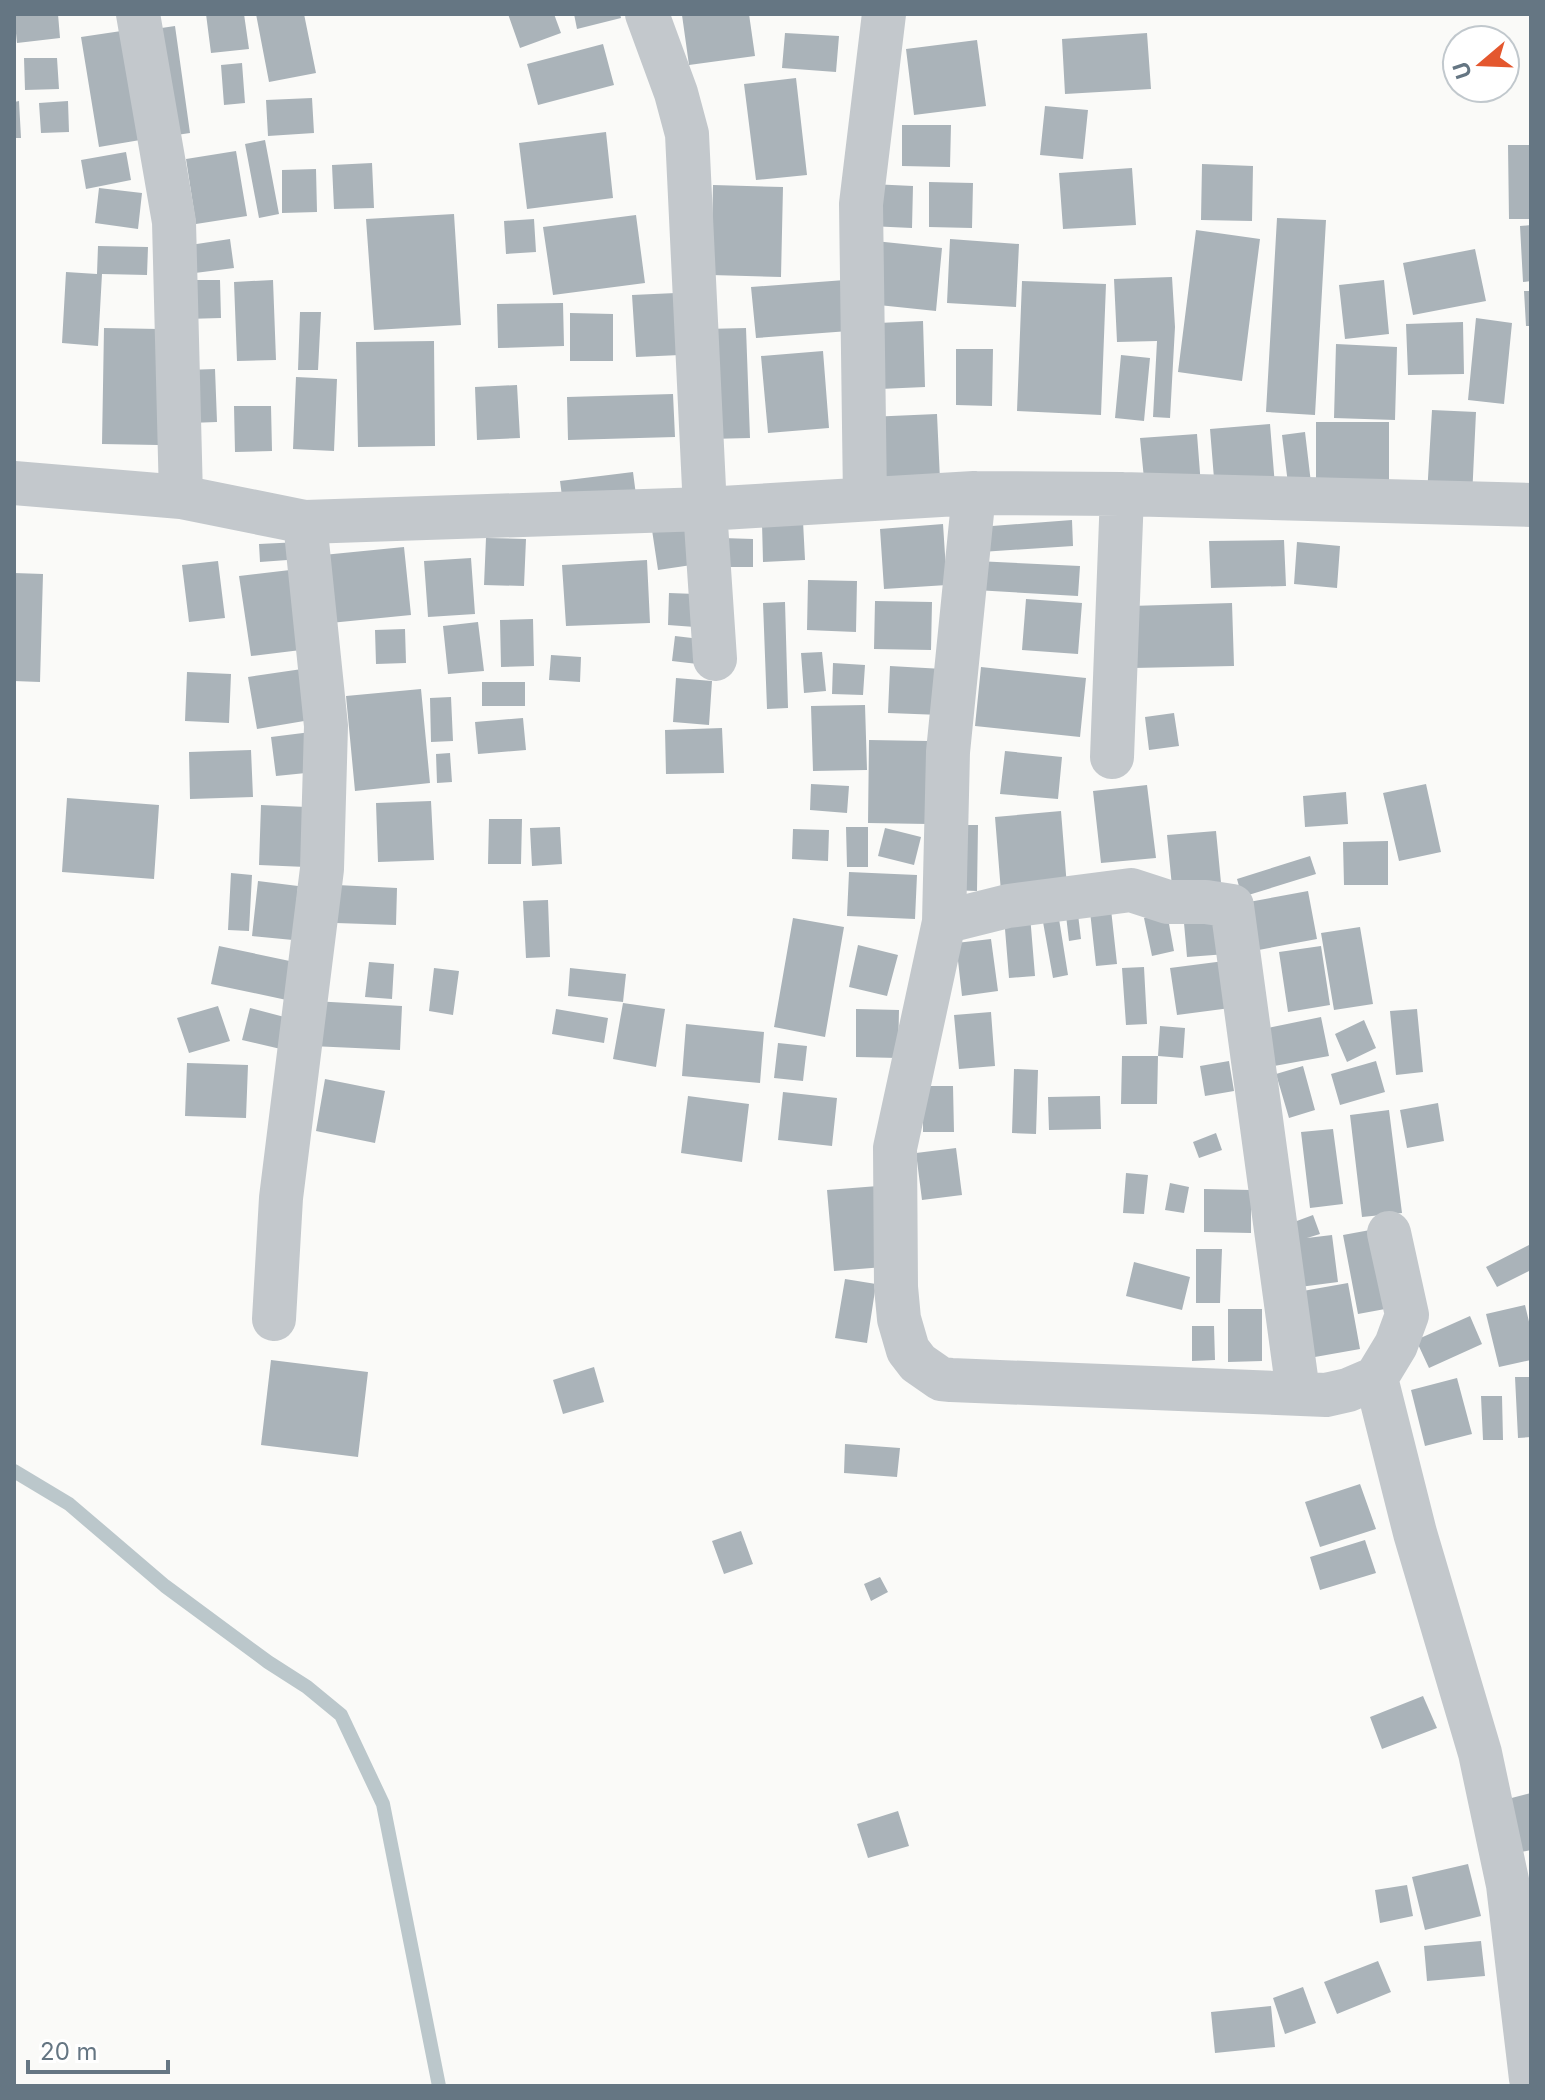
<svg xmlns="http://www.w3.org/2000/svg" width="1545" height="2100" font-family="Inter,sans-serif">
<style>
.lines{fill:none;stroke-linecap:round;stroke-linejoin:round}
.stream{stroke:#bbc7cb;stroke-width:14}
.building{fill:#aab3b9}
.minor{stroke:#c3c8cc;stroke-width:44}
</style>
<rect width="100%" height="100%" fill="#fafaf8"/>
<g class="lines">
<path class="stream" d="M 14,1471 L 69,1504 L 165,1586 L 268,1662 L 307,1687 L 341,1715 L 383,1804 L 439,2086"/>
</g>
<path class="building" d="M 14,14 L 58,14 L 60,38 L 17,43 Z
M 206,14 L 244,14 L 249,49 L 211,53 Z
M 256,14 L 304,14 L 316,73 L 269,82 Z
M 508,14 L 554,14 L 561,33 L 520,48 Z
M 574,14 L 620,14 L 621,18 L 577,29 Z
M 749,14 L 755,56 L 689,65 L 682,15 Z
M 175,26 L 190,133 L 163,137 L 148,30 Z
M 128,30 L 146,139 L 99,147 L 81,37 Z
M 785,33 L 839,36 L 836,72 L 782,68 Z
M 1147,33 L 1151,89 L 1065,94 L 1062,39 Z
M 977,40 L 986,106 L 914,115 L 906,49 Z
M 603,44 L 614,85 L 538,105 L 527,64 Z
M 24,58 L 57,58 L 59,89 L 25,90 Z
M 242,63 L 245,103 L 224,105 L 221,65 Z
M 796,78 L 807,175 L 756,180 L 744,84 Z
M 312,98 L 314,133 L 268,136 L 266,100 Z
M 19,101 L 21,138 L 14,138 L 14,102 Z
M 68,101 L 69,132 L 41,133 L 39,103 Z
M 1045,106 L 1088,110 L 1083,159 L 1040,155 Z
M 902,125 L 951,125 L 950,167 L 902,166 Z
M 606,132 L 613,198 L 527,209 L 519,143 Z
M 265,140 L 279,214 L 259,218 L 245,144 Z
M 1508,145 L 1531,145 L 1531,219 L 1509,219 Z
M 236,151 L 247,216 L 196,224 L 186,159 Z
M 126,152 L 131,180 L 86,189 L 81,160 Z
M 372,163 L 374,208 L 334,209 L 332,165 Z
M 1202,164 L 1253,166 L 1252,221 L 1201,220 Z
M 1132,168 L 1136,225 L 1063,229 L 1059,173 Z
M 316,169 L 317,212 L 282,213 L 282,170 Z
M 929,182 L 973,183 L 972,228 L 929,227 Z
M 871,184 L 913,186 L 912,228 L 869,226 Z
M 713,185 L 783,187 L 781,277 L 711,275 Z
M 99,188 L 142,193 L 138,229 L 95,223 Z
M 454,214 L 461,325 L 374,330 L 366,219 Z
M 636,215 L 645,283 L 553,295 L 543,227 Z
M 1277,218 L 1326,220 L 1315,415 L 1266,412 Z
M 534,219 L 536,252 L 506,254 L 504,221 Z
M 1531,225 L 1531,281 L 1523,282 L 1520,226 Z
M 1196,230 L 1260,239 L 1242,381 L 1178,372 Z
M 230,239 L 234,268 L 195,273 L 190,245 Z
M 950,239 L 1019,244 L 1016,307 L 947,303 Z
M 875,241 L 942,248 L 936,311 L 869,304 Z
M 98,246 L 148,247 L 147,275 L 102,274 L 98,346 L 62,343 L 66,272 L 97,274 Z
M 1475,249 L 1486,301 L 1413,315 L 1403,263 Z
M 1172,277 L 1175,327 L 1170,418 L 1153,417 L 1157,341 L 1117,342 L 1114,279 Z
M 186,280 L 220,280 L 221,318 L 186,319 Z
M 273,280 L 276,360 L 237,361 L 234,282 Z
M 845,280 L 849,331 L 756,338 L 751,287 Z
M 1384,280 L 1389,334 L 1345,339 L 1339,285 Z
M 1022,281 L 1106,284 L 1101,415 L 1017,411 Z
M 1524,291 L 1531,291 L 1531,326 L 1526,326 Z
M 676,293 L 680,355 L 636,357 L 632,295 Z
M 563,303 L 564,346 L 498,348 L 497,304 Z
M 300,312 L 321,312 L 318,370 L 298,370 Z
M 570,313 L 613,314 L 613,361 L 570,361 Z
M 1476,318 L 1512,323 L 1504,404 L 1468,400 Z
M 923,321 L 925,387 L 880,389 L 878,323 Z
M 1463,322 L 1464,374 L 1408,375 L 1406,324 Z
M 104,328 L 159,329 L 158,445 L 102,444 Z
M 746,328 L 750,438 L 709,439 L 706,329 Z
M 434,341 L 435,446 L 358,447 L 356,342 Z
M 1336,344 L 1397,347 L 1395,420 L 1334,418 Z
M 956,349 L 993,349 L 992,406 L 956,405 Z
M 823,351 L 829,428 L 768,433 L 761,356 Z
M 1121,355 L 1150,358 L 1144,421 L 1115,418 Z
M 215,369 L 217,422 L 189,423 L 186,370 Z
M 296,377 L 337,379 L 334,451 L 293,449 Z
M 517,385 L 520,438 L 477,440 L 475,387 Z
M 673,394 L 675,437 L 568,440 L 567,397 Z
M 234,406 L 271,406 L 272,451 L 235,452 Z
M 1432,410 L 1476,412 L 1472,498 L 1427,495 Z
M 937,414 L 940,480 L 870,483 L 868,417 Z
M 1316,422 L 1389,422 L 1389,481 L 1316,481 Z
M 1270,424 L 1275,486 L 1215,491 L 1210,429 Z
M 1305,432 L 1311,483 L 1289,492 L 1282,435 Z
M 1197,434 L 1201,486 L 1145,489 L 1140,438 Z
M 633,472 L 636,495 L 563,504 L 560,481 Z
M 1072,520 L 1073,546 L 981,552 L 979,527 Z
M 803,521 L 805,560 L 763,562 L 762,523 Z
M 699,523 L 705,563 L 658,570 L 652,530 Z
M 943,524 L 947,585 L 884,589 L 880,529 Z
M 486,538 L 526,539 L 524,586 L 484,585 Z
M 722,538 L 753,539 L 753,567 L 722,567 Z
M 1284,540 L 1286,586 L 1211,588 L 1209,541 Z
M 300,542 L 301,559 L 260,562 L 259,544 Z
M 1297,542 L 1340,546 L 1337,588 L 1294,584 Z
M 404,547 L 411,615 L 320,624 L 313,556 Z
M 471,558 L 475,614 L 428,617 L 424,561 Z
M 647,560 L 650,623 L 566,626 L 562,565 Z
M 218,561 L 225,618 L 189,622 L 182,565 Z
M 976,561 L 1080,566 L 1078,596 L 975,590 Z
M 290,570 L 301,650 L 251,656 L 239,576 Z
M 14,573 L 43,574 L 40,682 L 14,681 Z
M 808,580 L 857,581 L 856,632 L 807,630 Z
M 669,593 L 696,594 L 695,627 L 668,625 Z
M 1026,599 L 1082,603 L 1078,654 L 1022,650 Z
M 875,601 L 932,602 L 931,650 L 874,649 Z
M 785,602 L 788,708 L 767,709 L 763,603 Z
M 1232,603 L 1234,666 L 1132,668 L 1130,606 Z
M 533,619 L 534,666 L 501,667 L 500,620 Z
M 478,622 L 484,671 L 448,674 L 443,626 Z
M 405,629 L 406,663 L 376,664 L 375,630 Z
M 675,636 L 709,640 L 706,665 L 672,661 Z
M 822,652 L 826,691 L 804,693 L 801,653 Z
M 551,655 L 581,657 L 580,682 L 549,680 Z
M 833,663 L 865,665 L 863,695 L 832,694 Z
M 890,666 L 943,669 L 941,715 L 888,713 Z
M 981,667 L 1086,678 L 1080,737 L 975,726 Z
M 302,669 L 310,720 L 257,729 L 248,677 Z
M 187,672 L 231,674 L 229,723 L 185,721 Z
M 676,678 L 712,681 L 709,725 L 673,722 Z
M 482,682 L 525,682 L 525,706 L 482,706 Z
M 421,689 L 430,783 L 355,791 L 346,696 Z
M 451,697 L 453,741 L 431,742 L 430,698 Z
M 865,705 L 867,770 L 813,771 L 811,706 Z
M 1174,713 L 1179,746 L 1149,750 L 1145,717 Z
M 523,718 L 526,750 L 478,754 L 475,722 Z
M 722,728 L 724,773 L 666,774 L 665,730 Z
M 311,732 L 316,772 L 276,776 L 271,737 Z
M 869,740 L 929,741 L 928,824 L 868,823 Z
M 251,750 L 253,797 L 190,799 L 189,752 Z
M 1005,751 L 1062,757 L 1058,799 L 1000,794 Z
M 450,753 L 452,782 L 437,783 L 436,754 Z
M 811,784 L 849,786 L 847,813 L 810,810 Z
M 1426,784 L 1441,852 L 1399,861 L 1383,793 Z
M 1147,785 L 1156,858 L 1101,863 L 1093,791 Z
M 1346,792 L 1348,824 L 1305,827 L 1303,796 Z
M 67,798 L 159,805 L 154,879 L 62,872 Z
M 431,801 L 434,860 L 378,862 L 376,803 Z
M 261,805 L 307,807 L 306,867 L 259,865 Z
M 1061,811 L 1067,887 L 1001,892 L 995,817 Z
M 489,819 L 522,819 L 521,864 L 488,864 Z
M 950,825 L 978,825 L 977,891 L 949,890 Z
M 560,827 L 562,864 L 532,866 L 530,828 Z
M 846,827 L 868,827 L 868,867 L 847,867 Z
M 885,828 L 921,837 L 914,865 L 878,856 Z
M 793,829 L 829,830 L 828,861 L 792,859 Z
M 1216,831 L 1222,893 L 1173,897 L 1167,835 Z
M 1388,841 L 1388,885 L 1344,885 L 1343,842 Z
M 1310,856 L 1316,874 L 1242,897 L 1237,879 Z
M 849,872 L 917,875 L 915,919 L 847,916 Z
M 231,873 L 252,875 L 249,931 L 228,930 Z
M 258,881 L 298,886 L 293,940 L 252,936 Z
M 337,885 L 397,888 L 396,925 L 336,923 Z
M 1308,891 L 1317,939 L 1248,952 L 1238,904 Z
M 548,900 L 550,957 L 526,958 L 523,901 Z
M 1110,900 L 1117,964 L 1096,966 L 1089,902 Z
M 1077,906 L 1081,939 L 1069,941 L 1065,907 Z
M 1167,913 L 1174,951 L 1152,956 L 1144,918 Z
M 1030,915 L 1035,976 L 1009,978 L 1004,917 Z
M 793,918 L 844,927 L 825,1037 L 774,1027 Z
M 1059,919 L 1068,975 L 1053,978 L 1043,922 Z
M 1223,919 L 1227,954 L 1187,957 L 1184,923 Z
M 1360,927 L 1373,1004 L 1334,1010 L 1321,933 Z
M 991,939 L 998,991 L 962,996 L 956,943 Z
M 858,945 L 898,955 L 887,996 L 849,987 Z
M 219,946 L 304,964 L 296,1002 L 211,984 Z
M 1321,946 L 1330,1005 L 1288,1012 L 1279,952 Z
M 1232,960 L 1238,1007 L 1177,1015 L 1170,968 Z
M 369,962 L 394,964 L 392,999 L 365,997 Z
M 1144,967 L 1147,1024 L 1126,1025 L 1122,968 Z
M 434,968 L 459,971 L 453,1015 L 429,1011 Z
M 570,968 L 626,974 L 623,1002 L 568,996 Z
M 313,1001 L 402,1006 L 400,1050 L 311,1046 Z
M 623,1003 L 665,1009 L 656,1067 L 613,1059 Z
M 218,1006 L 230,1041 L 189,1053 L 177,1018 Z
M 250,1008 L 292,1019 L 285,1050 L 242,1040 Z
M 556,1009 L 608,1018 L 604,1043 L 552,1034 Z
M 856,1009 L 899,1010 L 898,1058 L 856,1057 Z
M 1417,1009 L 1423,1072 L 1396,1075 L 1390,1011 Z
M 991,1012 L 995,1066 L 959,1069 L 954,1015 Z
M 1321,1017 L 1329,1056 L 1269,1067 L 1263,1029 Z
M 1364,1020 L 1376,1048 L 1347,1062 L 1335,1034 Z
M 686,1024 L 764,1032 L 760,1083 L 682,1076 Z
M 1160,1026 L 1185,1028 L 1183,1058 L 1158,1056 Z
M 778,1043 L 807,1046 L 803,1081 L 774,1078 Z
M 1122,1056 L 1158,1056 L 1157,1104 L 1121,1104 Z
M 1229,1061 L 1234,1091 L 1205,1096 L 1200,1066 Z
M 1376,1061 L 1385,1092 L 1340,1105 L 1331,1074 Z
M 187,1063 L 248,1065 L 246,1118 L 185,1116 Z
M 1303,1066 L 1315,1110 L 1289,1118 L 1276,1074 Z
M 1014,1069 L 1038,1070 L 1036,1134 L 1012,1133 Z
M 325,1079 L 385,1091 L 375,1143 L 316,1131 Z
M 923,1086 L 953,1086 L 954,1132 L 923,1132 Z
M 783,1092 L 837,1098 L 832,1146 L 778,1140 Z
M 688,1096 L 749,1104 L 742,1162 L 681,1153 Z
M 1100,1096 L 1101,1129 L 1049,1130 L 1048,1097 Z
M 1438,1103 L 1444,1141 L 1407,1148 L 1400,1110 Z
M 1389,1110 L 1402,1213 L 1362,1217 L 1350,1115 Z
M 1333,1129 L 1343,1204 L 1310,1208 L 1301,1132 Z
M 1216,1133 L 1222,1150 L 1199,1158 L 1193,1142 Z
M 956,1148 L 962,1195 L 922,1200 L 916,1153 Z
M 1126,1173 L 1148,1175 L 1144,1214 L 1123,1213 Z
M 1170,1183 L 1189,1187 L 1184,1213 L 1165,1210 Z
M 878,1186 L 884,1267 L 834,1271 L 827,1190 Z
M 1204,1189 L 1251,1190 L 1251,1233 L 1204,1232 Z
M 1313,1215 L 1320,1234 L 1307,1238 L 1332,1235 L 1338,1282 L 1292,1288 L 1286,1225 Z
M 1381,1228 L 1396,1307 L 1358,1314 L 1343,1235 Z
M 1531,1244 L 1531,1270 L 1497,1287 L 1486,1267 Z
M 1196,1249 L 1222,1249 L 1220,1303 L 1196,1303 Z
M 1134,1262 L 1190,1277 L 1182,1310 L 1126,1296 Z
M 845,1279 L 876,1284 L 867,1343 L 835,1338 Z
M 1348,1283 L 1360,1349 L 1298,1360 L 1286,1294 Z
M 1525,1305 L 1531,1330 L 1531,1360 L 1499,1367 L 1486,1314 Z
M 1228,1309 L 1262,1309 L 1262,1361 L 1228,1362 Z
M 1470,1316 L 1482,1344 L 1429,1368 L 1416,1340 Z
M 1192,1326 L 1214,1326 L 1215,1360 L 1192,1361 Z
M 271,1360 L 368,1372 L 358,1457 L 261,1445 Z
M 594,1367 L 604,1402 L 563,1414 L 553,1380 Z
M 1515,1377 L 1531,1377 L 1531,1437 L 1518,1438 Z
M 1457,1378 L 1472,1434 L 1425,1446 L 1411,1390 Z
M 1481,1396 L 1502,1396 L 1503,1440 L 1483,1440 Z
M 845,1444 L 900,1448 L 897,1477 L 844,1473 Z
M 1360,1484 L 1376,1529 L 1320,1547 L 1305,1502 Z
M 741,1531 L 753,1564 L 724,1574 L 712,1541 Z
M 1365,1540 L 1376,1573 L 1320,1590 L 1310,1557 Z
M 880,1577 L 888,1592 L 871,1601 L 864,1584 Z
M 1423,1696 L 1437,1728 L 1382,1749 L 1370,1717 Z
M 1531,1793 L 1531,1850 L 1512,1854 L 1500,1801 Z
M 898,1811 L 909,1846 L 868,1858 L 857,1824 Z
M 1468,1864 L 1481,1916 L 1425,1930 L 1412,1877 Z
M 1407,1885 L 1413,1916 L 1380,1923 L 1375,1890 Z
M 1481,1941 L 1485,1976 L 1427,1981 L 1424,1946 Z
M 1378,1961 L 1391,1992 L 1337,2014 L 1324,1982 Z
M 1303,1987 L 1316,2023 L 1285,2034 L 1273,1998 Z
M 1271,2006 L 1275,2047 L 1215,2053 L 1211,2012 Z"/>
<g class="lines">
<path class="minor" d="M 138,14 L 174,222 L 181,497
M 647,14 L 676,93 L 687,134 L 705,509 L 715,659
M 14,483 L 181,497 L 305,522 L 705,509 L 974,493 L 1122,494 L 1531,505
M 974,493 L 948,752 L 944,922 L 895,1148 L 896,1287 L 899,1319 L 908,1350 L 918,1363 L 941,1379 L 951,1380 L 1326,1395 L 1348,1390 L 1376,1378 L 1396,1345 L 1407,1315 L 1389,1233
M 865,499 L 861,204 L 884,14
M 1112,757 L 1122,494
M 944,922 L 1008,906 L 1131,890 L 1168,902 L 1206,902 L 1232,906 L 1298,1392
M 274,1319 L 281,1198 L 322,869 L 326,726 L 305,522
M 1376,1378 L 1415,1533 L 1480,1753 L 1508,1885 L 1531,2079"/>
</g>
<rect width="1545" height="2100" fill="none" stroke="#657683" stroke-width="32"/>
<g transform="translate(1481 64) rotate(251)"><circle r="38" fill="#ffffff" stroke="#c1c8cd" stroke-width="2"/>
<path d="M0-6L14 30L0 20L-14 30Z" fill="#e4572e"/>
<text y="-12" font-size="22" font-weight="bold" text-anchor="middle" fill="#657683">U</text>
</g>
<path d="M28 2060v12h140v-12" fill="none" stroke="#657683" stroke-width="4"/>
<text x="40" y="2060" font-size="24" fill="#657683" stroke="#ffffff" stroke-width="6" paint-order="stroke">20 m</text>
</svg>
